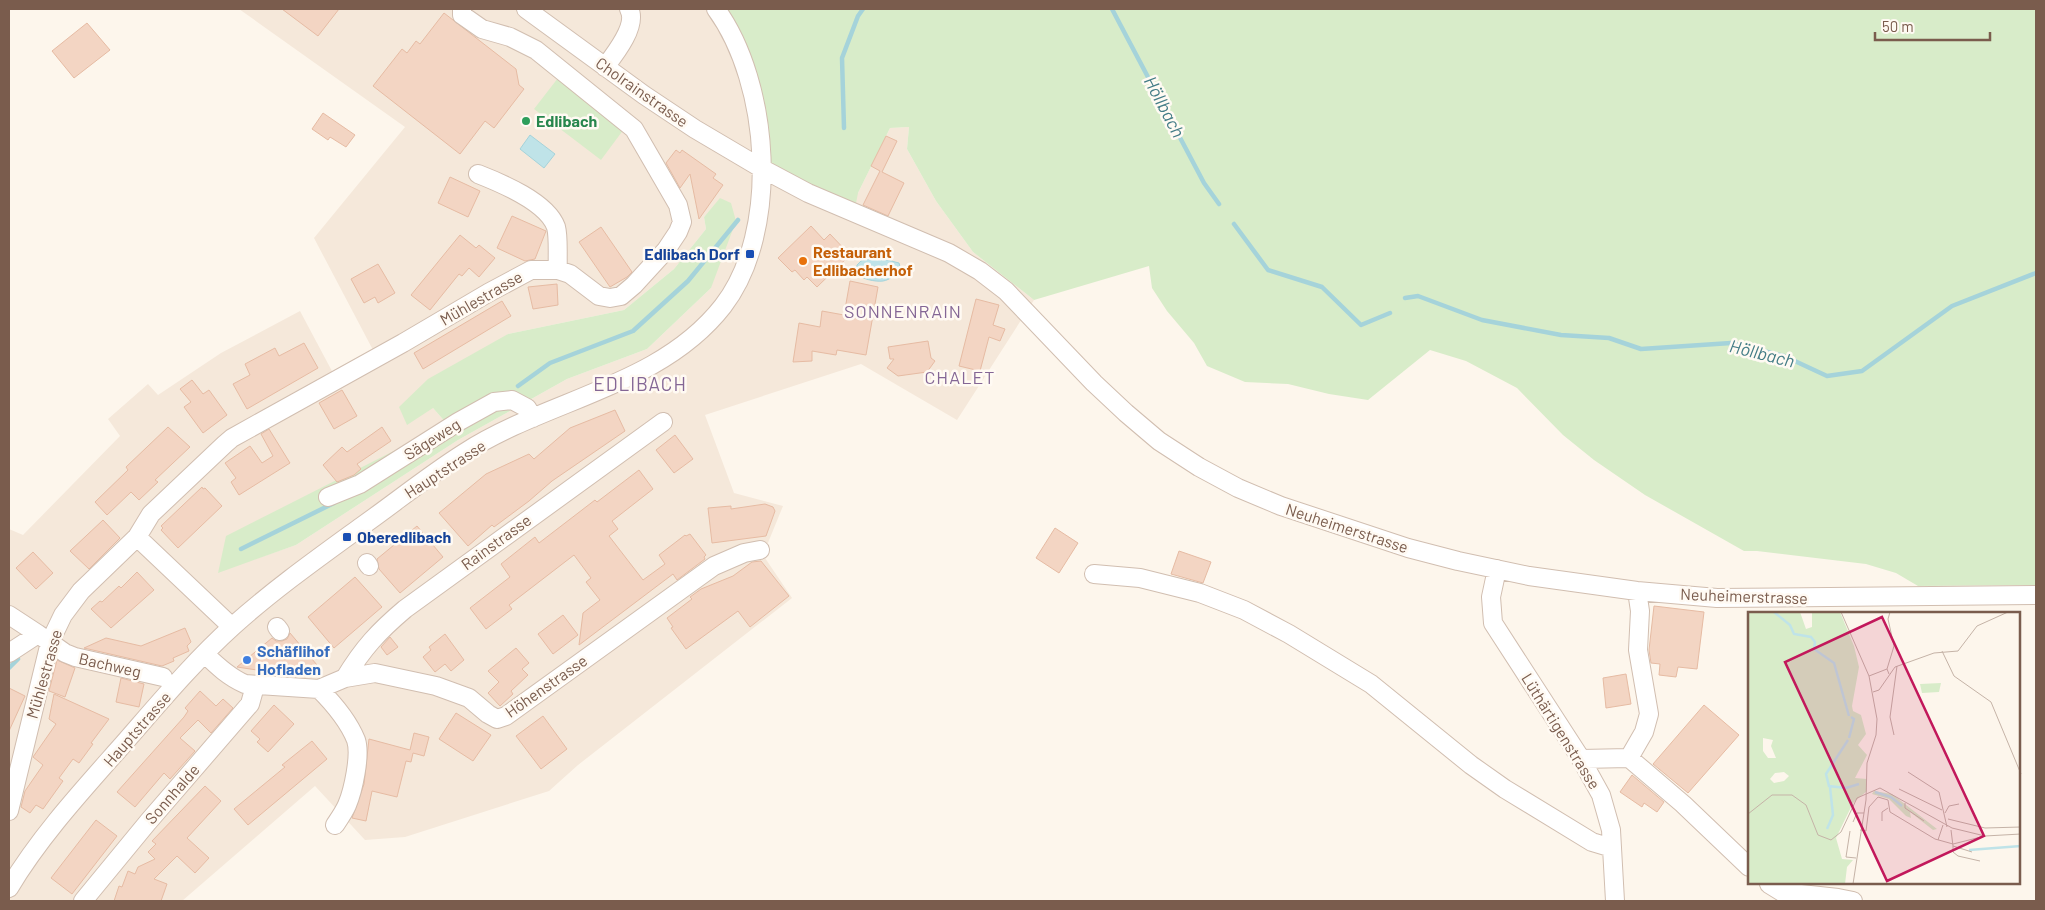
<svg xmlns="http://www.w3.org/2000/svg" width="2045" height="910" font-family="Barlow,sans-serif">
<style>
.residential{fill:#f5e8da;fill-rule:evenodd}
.green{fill:#d8ecc9}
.water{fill:#bfe3e8;stroke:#a5d3da}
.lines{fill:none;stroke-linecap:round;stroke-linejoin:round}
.stream{stroke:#a5d3da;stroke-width:4.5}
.building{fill:#f3d5c3;stroke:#e6bba3}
.minor-casing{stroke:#d1beb0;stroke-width:20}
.minor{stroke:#fff;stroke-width:18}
.leisure-dot{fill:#2e9e5b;stroke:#fffaf3;stroke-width:2}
.transit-dot{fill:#1a4fb4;stroke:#fffaf3;stroke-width:2}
.food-dot{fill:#e8710a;stroke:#fffaf3;stroke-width:2}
.shop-dot{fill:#3f7fe0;stroke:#fffaf3;stroke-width:2}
.labels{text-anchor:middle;stroke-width:5;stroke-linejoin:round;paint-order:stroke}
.street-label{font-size:16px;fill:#7a5c4d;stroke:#fffaf3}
.leisure-label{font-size:16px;font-weight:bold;fill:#27864d;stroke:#fffaf3;text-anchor:start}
.food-label{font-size:16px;font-weight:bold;fill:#c56008;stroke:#fffaf3;text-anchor:start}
.transit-label{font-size:16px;font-weight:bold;fill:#164399;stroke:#fffaf3;text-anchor:end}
.shop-label{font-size:16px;font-weight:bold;fill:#366cbe;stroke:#fffaf3;text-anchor:start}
.water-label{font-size:18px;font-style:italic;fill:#437c86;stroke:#fffaf3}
.neighbourhood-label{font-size:18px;letter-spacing:1px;fill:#846695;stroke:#fffaf3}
.quarter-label{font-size:19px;letter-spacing:1px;fill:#846695;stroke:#fffaf3}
.inset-river{fill:none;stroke:#bfe3e8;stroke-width:2.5}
.inset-road{fill:none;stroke:#c5b3a7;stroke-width:1}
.view{fill:#c2185b;fill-opacity:0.15;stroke:#c2185b;stroke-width:2.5}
.inset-edge{fill:none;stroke:#7a5c4d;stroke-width:2.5}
</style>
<rect width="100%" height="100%" fill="#fdf6ec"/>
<path class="residential" d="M 239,9 L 716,9 L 858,193 L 890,128 L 909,127 L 907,149 L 936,201 L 973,252 L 1034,300 L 957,420 L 861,364 L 705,415 L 734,493 L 783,506 L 763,555 L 792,598 L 578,765 L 549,791 L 405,837 L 365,840 L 315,786 L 182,901 L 9,901 L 9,529 L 23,535 L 120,436 L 108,419 L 148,384 L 158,395 L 221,353 L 300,311 L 333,373 L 373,350 L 314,238 L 405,127 ZM 721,198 L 711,288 L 647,349 L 567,379 L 458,440 L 296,545 L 218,572 L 447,424 L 433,408 L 508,334 L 624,310 L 674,269 L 706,229 L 704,217 Z"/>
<path class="green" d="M 716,9 L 2036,9 L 2036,585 L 1918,586 L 1896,573 L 1866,564 L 1757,551 L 1744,551 L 1645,495 L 1594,460 L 1563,435 L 1517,388 L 1466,361 L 1430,350 L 1368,400 L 1329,394 L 1288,384 L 1245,382 L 1207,366 L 1194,343 L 1167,311 L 1152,288 L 1149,266 L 1034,300 L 973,252 L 936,201 L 907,149 L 909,127 L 890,128 L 858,193 L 854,213 L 761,168 L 761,138 Z
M 558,78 L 624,129 L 601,160 L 534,109 Z
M 720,198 L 731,203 L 736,221 L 711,288 L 647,349 L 567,379 L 458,440 L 296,545 L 218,573 L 226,536 L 447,424 L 433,408 L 407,425 L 399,407 L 428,379 L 508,334 L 624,310 L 674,269 L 706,229 L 704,217 Z"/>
<path class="water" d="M 530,135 L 555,154 L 544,168 L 520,149 Z
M 876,257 L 899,263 L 901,270 C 896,274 890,280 883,281 C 875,282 861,279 856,273 L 857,265 L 861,261 Z"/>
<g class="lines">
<path class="stream" d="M 1112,9 L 1204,183 L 1219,204
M 844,128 L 842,58 L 858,16 L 863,9
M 1234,224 L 1268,270 L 1322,287 L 1361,325 L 1390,313
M 1405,298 L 1418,296 L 1482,320 L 1561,335 L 1609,338 L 1641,349 L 1731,343 L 1784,356 L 1827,376 L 1862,371 L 1952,306 L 2036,273
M 518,386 L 550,363 L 633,331 L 688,281 L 738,220
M 241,549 L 334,503
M 9,668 L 18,659"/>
</g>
<path class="building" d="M 282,9 L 339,9 L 318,36 Z
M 444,13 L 516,69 L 519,85 L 524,89 L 494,128 L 485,121 L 460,154 L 373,86 L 402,49 L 407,53 L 416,41 L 420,44 Z
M 87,23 L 110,50 L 74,78 L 52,51 Z
M 323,113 L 355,135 L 346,147 L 330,137 L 328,140 L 312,129 Z
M 886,136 L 897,141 L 882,172 L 904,183 L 888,216 L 863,205 L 880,171 L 871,166 Z
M 676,150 L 680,153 L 682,150 L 716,174 L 713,178 L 723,185 L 699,219 L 690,174 L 680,188 L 666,163 Z
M 450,177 L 480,191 L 468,217 L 438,203 Z
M 512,216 L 546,231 L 535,259 L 525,261 L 497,248 Z
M 811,226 L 824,240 L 830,234 L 850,255 L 817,287 L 807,277 L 804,280 L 795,270 L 792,272 L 778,258 Z
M 601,227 L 632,272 L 627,277 L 610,287 L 579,242 Z
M 460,235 L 476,248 L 479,245 L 495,258 L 479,277 L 469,268 L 462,276 L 459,274 L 430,310 L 411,295 Z
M 378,264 L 395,293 L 378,303 L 375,297 L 364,303 L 351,279 Z
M 850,281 L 878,287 L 866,355 L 837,350 L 836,355 L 812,351 L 812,361 L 793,362 L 799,323 L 820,327 L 822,311 L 844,315 Z
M 557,284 L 558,305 L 533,309 L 528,287 Z
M 976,299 L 999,305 L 993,325 L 1005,329 L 1000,341 L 989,337 L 980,371 L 959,366 Z
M 502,301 L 511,316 L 423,369 L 414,353 Z
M 928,341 L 931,358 L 935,361 L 927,372 L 898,376 L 887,368 L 894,359 L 890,359 L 888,347 Z
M 304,343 L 318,368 L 247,409 L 233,384 L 250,375 L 245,364 L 275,348 L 279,356 Z
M 192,380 L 203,394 L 209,390 L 227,415 L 203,433 L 184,407 L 191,402 L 180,389 Z
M 342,390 L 357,416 L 334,429 L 319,403 Z
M 615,410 L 625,431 L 552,481 L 529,501 L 494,527 L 492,525 L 468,546 L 439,513 L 486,474 L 529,454 L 534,459 L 570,428 Z
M 168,427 L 190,447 L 155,480 L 158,482 L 139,500 L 131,492 L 107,515 L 95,502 L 128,470 L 126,467 Z
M 382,427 L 391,441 L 357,464 L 361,469 L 354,475 L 337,482 L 323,465 L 342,447 L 347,452 Z
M 269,429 L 290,463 L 239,495 L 231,482 L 236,478 L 225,463 L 250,446 L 262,463 L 273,456 L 261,434 Z
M 675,435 L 693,459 L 674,473 L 656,450 Z
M 639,470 L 653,489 L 612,521 L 618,529 L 609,536 L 643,580 L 665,564 L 659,555 L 685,535 L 686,536 L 690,534 L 706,555 L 704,557 L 705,559 L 677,580 L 673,574 L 579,645 L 583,613 L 600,600 L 586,582 L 591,578 L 574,555 L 509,605 L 512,609 L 486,629 L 470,608 L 510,577 L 501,564 L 535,537 L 539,543 L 595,500 L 597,502 Z
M 202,487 L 203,489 L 205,488 L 222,506 L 178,548 L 161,530 L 163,528 L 161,526 Z
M 765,504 L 773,507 L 775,511 L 766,536 L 712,543 L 708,508 L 731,506 L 731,509 Z
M 103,520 L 120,538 L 89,569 L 70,551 Z
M 417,526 L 443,557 L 400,593 L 379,569 L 377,559 Z
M 1055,528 L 1078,543 L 1059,573 L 1036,558 Z
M 1179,551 L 1211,562 L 1203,583 L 1171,574 Z
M 33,552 L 53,573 L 36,589 L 16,568 Z
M 761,561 L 789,596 L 750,627 L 738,611 L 686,649 L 671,628 L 673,627 L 667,618 L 692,599 L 690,597 L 701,589 L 733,576 L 752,562 Z
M 137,572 L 154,590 L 111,628 L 91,609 L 100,601 L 102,602 L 119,586 L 121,588 Z
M 355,577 L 382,607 L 334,648 L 308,617 Z
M 1654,606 L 1704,612 L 1697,669 L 1678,667 L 1676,677 L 1659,675 L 1660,664 L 1651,663 L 1649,650 Z
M 563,615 L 578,635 L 553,654 L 538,634 Z
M 185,628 L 191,642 L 187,646 L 189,651 L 173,658 L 174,661 L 162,666 L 84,648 L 106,638 L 141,646 Z
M 290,633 L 317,665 L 303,677 L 237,667 L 272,638 L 276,641 L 282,641 L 287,639 Z
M 445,634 L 464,660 L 451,671 L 445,664 L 435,672 L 423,657 L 431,650 L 429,647 Z
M 390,637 L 398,647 L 387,655 L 381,647 Z
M 516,648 L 529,663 L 522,669 L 528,675 L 511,691 L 513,694 L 500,706 L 488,693 L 499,682 L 488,671 Z
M 57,660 L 75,668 L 65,697 L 49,691 Z
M 1626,674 L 1631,704 L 1606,708 L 1603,678 Z
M 121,678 L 144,684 L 139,707 L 116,702 Z
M 9,688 L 25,696 L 9,731 Z
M 200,691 L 216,706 L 223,699 L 233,708 L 211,733 L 198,720 L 180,738 L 195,751 L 170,779 L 164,773 L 135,807 L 117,792 L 184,717 L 188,711 L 185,708 Z
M 54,694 L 109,719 L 91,743 L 93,744 L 79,763 L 73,759 L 59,778 L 63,781 L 43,809 L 36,805 L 30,813 L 21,807 L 25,791 L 43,765 L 33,757 L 56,724 L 49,719 Z
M 274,705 L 294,724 L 268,752 L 257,742 L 260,739 L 251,731 Z
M 1704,705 L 1739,735 L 1688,793 L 1653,764 Z
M 456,713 L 491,735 L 473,761 L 439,739 Z
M 543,716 L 567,749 L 541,769 L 516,736 Z
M 414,733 L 429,737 L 424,756 L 413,753 L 411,762 L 406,761 L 397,797 L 372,791 L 366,821 L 352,818 L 364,784 L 369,739 L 410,750 Z
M 312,741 L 327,759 L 248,825 L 234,809 L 285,767 L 282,765 Z
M 1632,775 L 1664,802 L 1657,812 L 1644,803 L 1642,807 L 1620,792 Z
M 205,786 L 221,801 L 187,838 L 209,858 L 195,873 L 177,856 L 154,879 L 167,884 L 161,901 L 114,901 L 119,886 L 122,887 L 128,871 L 135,874 L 138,867 L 155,859 L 148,852 L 156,844 L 152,841 Z
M 96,820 L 117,836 L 72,894 L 51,878 Z"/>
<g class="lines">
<g class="minor-casing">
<path id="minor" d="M 526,9 L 644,95 L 695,129 L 761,168 L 808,193 L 949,253 L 980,271 L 1006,291 L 1094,383 L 1126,413 L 1159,441 L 1199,467 L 1238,488 L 1281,506 L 1408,548 L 1458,561 L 1529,576 L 1637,591 L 1717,598 L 2036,595
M 605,67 C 615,54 638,25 629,9
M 478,174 C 501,183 547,202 556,227 C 559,238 557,258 558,270
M 328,497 L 360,484 L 458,422 L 494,402 L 512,400 L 527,408 L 533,418
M 137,537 L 232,627
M 367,563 L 369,566
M 1497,569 L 1491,597 L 1493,623 L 1581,759 L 1601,795 L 1611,830 L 1615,901
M 1094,574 L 1140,578 L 1200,593 L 1244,610 L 1289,634 L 1371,684 L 1471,765 L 1505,789 L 1592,842 L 1612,848
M 9,615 L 38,634
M 277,627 L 280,631
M 9,653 L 38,634 L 65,653 L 75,657 L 163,677
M 205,654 C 217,666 229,677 245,684 L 319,689 L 345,678 L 375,673 L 436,686 L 469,698 L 488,714 L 497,719 L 506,716 L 714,566 L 744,553 L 760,550
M 345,678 C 363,648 379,631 405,609 L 663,422
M 319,689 C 334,704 348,720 356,740 C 361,755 353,791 347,805 C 344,812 339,819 335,825
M 1629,758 L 1644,732 L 1649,714 L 1638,650 L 1640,611 L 1637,591
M 1581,759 L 1629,758 L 1683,804 L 1749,867
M 9,811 L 50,642 L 63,615 L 81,591 L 137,537 L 151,514 L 225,444 L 232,438 L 403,343 L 488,293 L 531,270 L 558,270 L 570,274 L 599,296 L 610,298 L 621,296 L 634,285 L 666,250 L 678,232 L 682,222 L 678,205 L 634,129 L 536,50 L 510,37 L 482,29 L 462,15 L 462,9
M 1769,884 L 1782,892 L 1838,898 L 1853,901
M 9,888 C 39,838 79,794 118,750 C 155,708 191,664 233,626 C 273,590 318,558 362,526 C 396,502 429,475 464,453 C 547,399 660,387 723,306 C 781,231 770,83 716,9
M 83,901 L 148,822 L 250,704 L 255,686"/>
</g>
<use href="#minor" class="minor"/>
</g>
<circle class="leisure-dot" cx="526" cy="121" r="5"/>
<g class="transit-dot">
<rect x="745" y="249" width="10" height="10" rx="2.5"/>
<rect x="342" y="532" width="10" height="10" rx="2.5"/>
</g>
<circle class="food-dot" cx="803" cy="261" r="5"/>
<circle class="shop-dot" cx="247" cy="660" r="5"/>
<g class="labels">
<g class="street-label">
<text transform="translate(642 92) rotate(35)" y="6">Cholrainstrasse</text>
<text transform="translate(481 298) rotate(-30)" y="6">Mühlestrasse</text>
<text transform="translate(432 439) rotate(-32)" y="6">Sägeweg</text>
<text transform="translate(445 469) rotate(-33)" y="6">Hauptstrasse</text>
<text transform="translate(1347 528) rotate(18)" y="6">Neuheimerstrasse</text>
<text transform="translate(496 542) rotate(-36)" y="6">Rainstrasse</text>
<text transform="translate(1744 596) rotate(2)" y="6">Neuheimerstrasse</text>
<text transform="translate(110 665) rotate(13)" y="6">Bachweg</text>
<text transform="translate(44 674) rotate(-74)" y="6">Mühlestrasse</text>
<text transform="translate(546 686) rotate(-35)" y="6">Höhenstrasse</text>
<text transform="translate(137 729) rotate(-49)" y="6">Hauptstrasse</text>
<text transform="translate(1561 731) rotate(58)" y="6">Lüthärtigenstrasse</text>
<text transform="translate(172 794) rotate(-49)" y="6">Sonnhalde</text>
</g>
<g class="leisure-label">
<text x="536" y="127">Edlibach</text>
</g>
<g class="food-label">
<text x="813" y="258">Restaurant<tspan x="813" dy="18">Edlibacherhof</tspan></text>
</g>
<g class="transit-label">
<text x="740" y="260">Edlibach Dorf</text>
<text x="357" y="543" text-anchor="start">Oberedlibach</text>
</g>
<g class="shop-label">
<text x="257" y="657">Schäflihof<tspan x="257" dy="18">Hofladen</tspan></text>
</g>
<g class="water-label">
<text transform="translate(1164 107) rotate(62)" y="6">Höllbach</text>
<text transform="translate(1762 354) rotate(14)" y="6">Höllbach</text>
</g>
<g class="neighbourhood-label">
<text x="903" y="318">SONNENRAIN</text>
<text x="960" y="384">CHALET</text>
</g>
<g class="quarter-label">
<text x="640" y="391">EDLIBACH</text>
</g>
</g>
<g transform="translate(1748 612)">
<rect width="272" height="272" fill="#fdf6ec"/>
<path d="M 0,0 L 52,0 L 58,17 L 64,15 L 64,0 L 92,0 L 106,34 L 111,55 L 104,94 L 105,99 L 113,103 L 118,122 L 110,133 L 119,143 L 107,166 L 119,167 L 119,179 L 105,191 L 88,226 L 94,247 L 105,248 L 99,255 L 97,272 L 0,272 ZM 15,126 L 25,128 L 23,134 L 28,146 L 20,146 L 15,139 ZM 36,160 L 41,164 L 36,169 L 26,171 L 22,167 L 27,161 ZM 193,71 L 191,80 L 174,81 L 172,72 ZM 126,179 L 144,182 L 189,217 L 185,218 L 162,200 L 163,206 L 158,204 L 141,187 L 124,182 Z" fill="#d8ecc9" fill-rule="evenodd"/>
<path class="inset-river" d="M 26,0 L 42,13 L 46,22 L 63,25 L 67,30 L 66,37 L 86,51 L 101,104M 101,126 L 106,107 L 103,105M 100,128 L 78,162 L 81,174 L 98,176 L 111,172M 127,180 L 143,185 L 154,194M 79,217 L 85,203 L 82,175M 221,238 L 273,234"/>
<path class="inset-road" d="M 93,0 L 121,64 L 129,107 L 128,123 L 119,151 L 118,188 L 105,272M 194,39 L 206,64 L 243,90 L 273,162M 141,62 L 139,57 L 146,34 L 140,7 L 142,0M 121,64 L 139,57M 125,80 L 131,78 L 147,55 L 186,41 L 210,39 L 229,14 L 260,0M 146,123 L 142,105 L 149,54M 160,160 L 191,180 L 199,215M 151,177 L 194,198M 157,191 L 157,196 L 176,209M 197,201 L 201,194 L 211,192M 0,202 L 24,183 L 44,183 L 58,193 L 70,223 L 83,228 L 93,220 L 109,186 L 132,176 L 204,216 L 237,224 L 273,222M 200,207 L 237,216 L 273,215M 134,209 L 134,200 L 140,196M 105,210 L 109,201 L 116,201M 112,218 L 118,219 L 121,195 L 130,185 L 140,188 L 142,200 L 187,227 L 205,232 L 237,224M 203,218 L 205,234 L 224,240M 102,219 L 98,245 L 108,246M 190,228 L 195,213M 205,234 L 205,240 L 210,244 L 232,249"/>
<path class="view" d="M 134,5 L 236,224 L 139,269 L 37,50 Z"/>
<rect width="272" height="272" class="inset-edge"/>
</g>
<rect width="2045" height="910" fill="none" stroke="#7a5c4d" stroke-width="20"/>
<path d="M1875 32v8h115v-8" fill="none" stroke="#7a5c4d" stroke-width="2.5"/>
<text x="1882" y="32" font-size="15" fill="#7a5c4d" stroke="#fffaf3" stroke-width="4" paint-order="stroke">50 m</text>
</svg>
